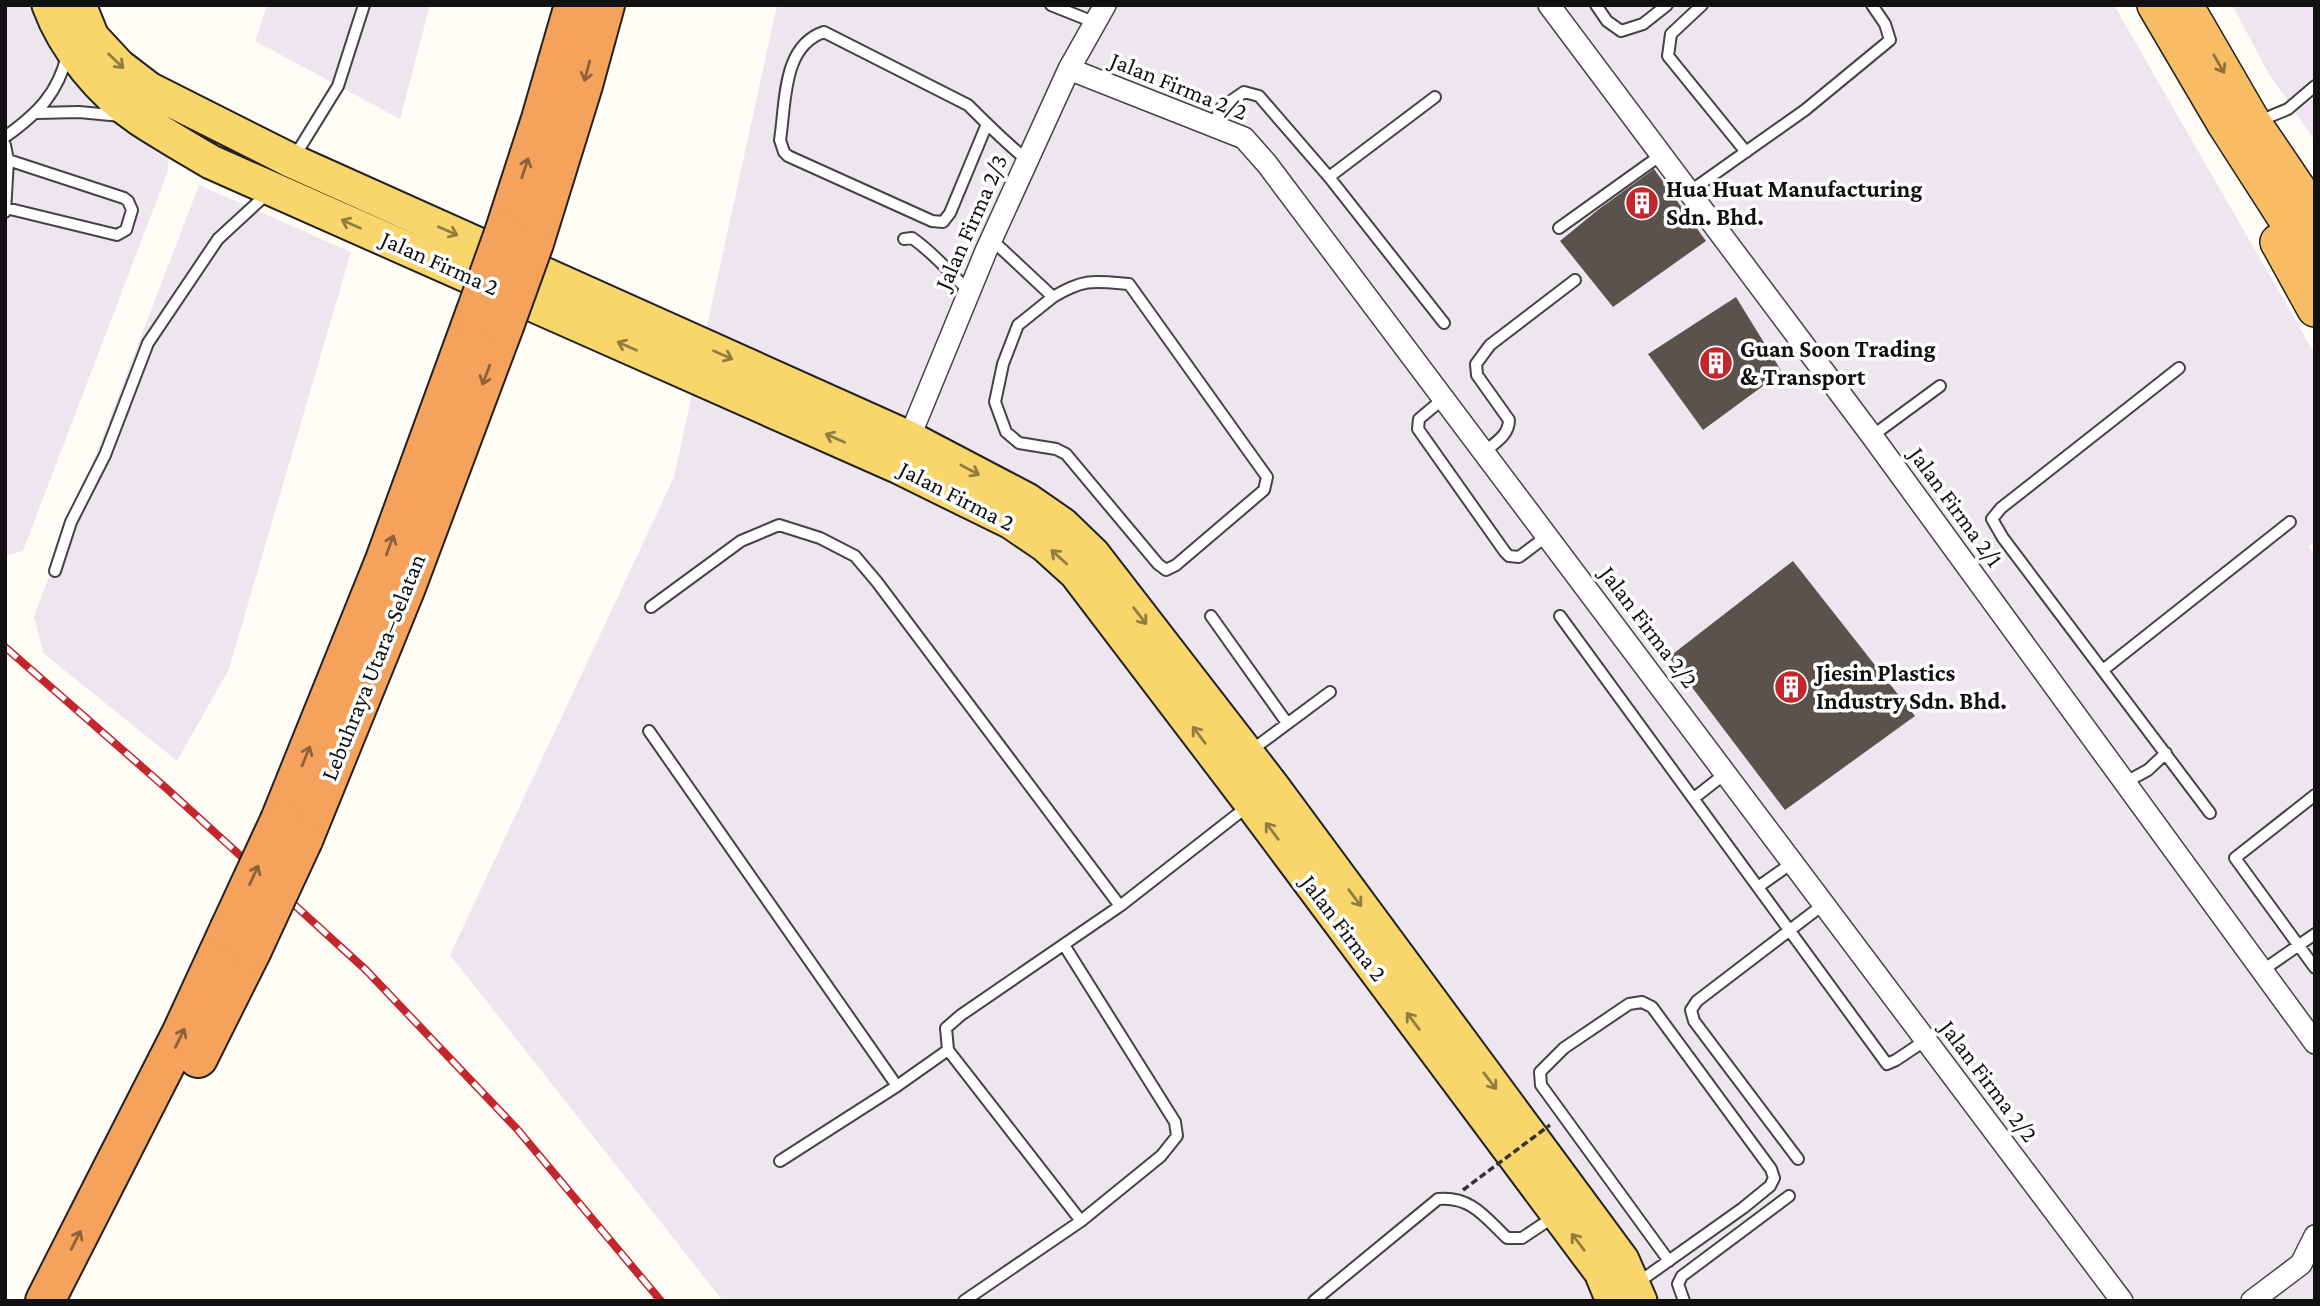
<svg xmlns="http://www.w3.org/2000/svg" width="2320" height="1306" font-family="'Crimson Pro',serif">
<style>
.industrial{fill:#eee6ef}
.building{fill:#5a524d}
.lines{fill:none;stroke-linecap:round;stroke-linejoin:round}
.service-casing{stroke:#444;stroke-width:14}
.minor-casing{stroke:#444;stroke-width:24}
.primary-casing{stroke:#222;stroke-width:37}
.trunk-casing{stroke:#222;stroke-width:38}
.motorway-casing{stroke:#222;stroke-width:42}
.service{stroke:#fff;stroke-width:10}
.minor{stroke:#fff;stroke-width:21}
.primary{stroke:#f9d66b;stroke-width:33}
.trunk{stroke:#f7bc64;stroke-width:35}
.motorway{stroke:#f5a25d;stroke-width:38}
.rail-casing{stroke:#c4262e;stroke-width:8}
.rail{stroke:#fff;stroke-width:5;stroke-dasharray:16;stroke-linecap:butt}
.motorway-bridge-casing{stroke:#222;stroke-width:42;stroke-linecap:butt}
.path-bridge{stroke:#333;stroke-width:3.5;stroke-dasharray:7 3.5;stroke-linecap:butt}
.motorway-bridge{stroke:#f5a25d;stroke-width:38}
.oneway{stroke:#917d42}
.oneway2{stroke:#906f3f}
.oneway3{stroke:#8e613b}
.labels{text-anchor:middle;stroke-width:7;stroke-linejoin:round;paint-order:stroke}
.street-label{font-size:24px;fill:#111;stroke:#fff}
.poi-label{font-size:24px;font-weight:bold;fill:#111;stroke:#fff;text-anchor:start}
</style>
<rect width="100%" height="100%" fill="#fffdf5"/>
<path class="industrial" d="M 5,5 L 38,5 L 168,153 L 168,171 L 23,551 L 5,556 Z
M 267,5 L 430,5 L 400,119 L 255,41 Z
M 777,5 L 2114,5 L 2315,354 L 2315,542 L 2308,546 L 2315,554 L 2315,1301 L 723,1301 L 450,955 L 674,477 Z
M 2232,5 L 2315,5 L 2315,141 L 2269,74 Z
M 199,185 L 351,252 L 229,669 L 177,761 L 43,653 L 34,616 Z"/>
<path class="building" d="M 1654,169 L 1706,241 L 1613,307 L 1560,241 L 1599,209 Z
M 1736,297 L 1782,372 L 1703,430 L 1648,354 Z
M 1793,561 L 1915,716 L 1785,810 L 1669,657 Z"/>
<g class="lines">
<g class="service-casing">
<path id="service" d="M 1051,5 L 1096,23
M 1596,5 L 1607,21 L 1621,31 L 1643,24 L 1667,5
M 1702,5 L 1671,34 L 1668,56 L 1746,152
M 37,113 L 79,112 L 121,116
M 2259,121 L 2288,109 L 2315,86
M 987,124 L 950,213 L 943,222 L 932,221 L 788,156 L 784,152 L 780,140 C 786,102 782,46 824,32 L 968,105 C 987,124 1006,143 1027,160
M 1213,124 L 1222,107 L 1244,92 L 1259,96 L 1329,177 L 1444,323
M 5,137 C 37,114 58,94 67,55
M 5,145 L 8,160 L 5,212
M 293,159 L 338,86 L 364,5
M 1329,177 L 1435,97
M 1689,192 L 1805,110 L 1890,40 L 1885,24 L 1872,5
M 6,208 L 117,235 L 126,230 L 132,210 L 128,201 L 124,198 L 8,160
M 1559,228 L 1661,155
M 904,239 L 912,238 C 934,253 950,273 969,291
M 991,239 L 1053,297 C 1085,278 1094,281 1129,284 L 1267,477 L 1264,490 L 1176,565 L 1166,570 L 1158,564 L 1066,454 L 1056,449 L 1019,443 L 1006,432 L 995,402 L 1003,364 L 1018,325 L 1053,297
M 2179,368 L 2001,508 L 1992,519 L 2003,538 L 2210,813
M 1444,398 L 1419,419 L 1418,429 L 1505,552 L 1509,556 L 1519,557 L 1547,536
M 1872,436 L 1940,386
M 1484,452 C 1495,443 1509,435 1509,420 L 1477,375 L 1476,364 L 1490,345 L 1575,280
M 55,571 L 71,522 L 105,455 L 148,343 L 218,239 L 269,192
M 651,607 L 741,541 L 779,525 L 820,538 L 855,556 L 877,582 L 1120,906
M 1211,616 L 1287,723
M 1560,616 L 1887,1064 L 1896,1060 L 1926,1040
M 2103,670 L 2290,522
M 649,731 L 897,1086
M 1249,752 L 1330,692
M 2124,783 L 2148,770 L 2166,753
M 2315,795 L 2235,858 L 2315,968
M 1694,798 L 1726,773
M 1758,887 L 1792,863
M 2263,970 L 2315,934
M 1798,1159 L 1694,1021 L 1691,1010 L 1697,1001 L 1824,904
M 780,1161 L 897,1086 L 948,1050
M 1081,1221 L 948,1050 L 946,1028 L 961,1015 L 1120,906 L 1248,806
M 1636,1284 L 1743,1208 L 1770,1186 L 1774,1178 L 1771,1169 L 1652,1007 L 1642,1002 L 1629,1004 L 1564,1048 L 1540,1072 L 1541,1085 L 1669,1261
M 964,1301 L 1081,1221 L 1161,1156 L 1177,1136 L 1175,1122 L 1064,945
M 1314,1301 L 1438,1199 C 1471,1196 1485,1217 1507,1238 L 1522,1238 L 1555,1216
M 1684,1301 L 1678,1284 L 1682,1276 L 1789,1196"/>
</g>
<g class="minor-casing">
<path id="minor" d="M 1549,5 L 1872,436 L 2315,1043
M 1069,69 L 1244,138 L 1267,164 L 2122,1301
M 905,448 L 986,251 L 1069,69 L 1105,5
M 2252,1301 L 2301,1264 L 2315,1236"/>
</g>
<g class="primary-casing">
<path id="primary" d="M 49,5 C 65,49 102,93 140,119 C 163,134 187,148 211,162 L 897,466 L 1011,522 L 1045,545 L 1076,573 L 1251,803 L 1601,1272 L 1613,1301
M 79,5 L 92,37 L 119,66 L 149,89 L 292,161 L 909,438 L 1027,500 L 1063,525 L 1093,554 L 1273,787 L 1622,1260 L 1640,1301"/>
</g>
<g class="trunk-casing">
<path id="trunk" d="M 2155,5 L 2225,124 L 2315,264
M 2185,5 L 2254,124 L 2315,214
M 2278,242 L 2315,309"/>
</g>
<g class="motorway-casing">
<path id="motorway" d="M 504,233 L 541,119 L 574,5
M 534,243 L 583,85 L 605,5
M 280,820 L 385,560 L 475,314
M 303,840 L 406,587 L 504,326
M 198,1058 L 252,950
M 45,1301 L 182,1032 L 229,930"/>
</g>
<use href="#service" class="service"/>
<use href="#minor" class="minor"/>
<use href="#primary" class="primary"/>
<use href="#trunk" class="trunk"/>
<use href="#motorway" class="motorway"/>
<g class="rail-casing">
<path id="rail" d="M 5,647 L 166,788 L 366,970 L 517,1129 L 661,1301"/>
</g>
<use href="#rail" class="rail"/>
<g class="motorway-bridge-casing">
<path id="motorway-bridge" d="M 475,314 L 504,233
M 504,326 L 534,243
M 229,930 L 280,820
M 252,950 L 303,840"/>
</g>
<path class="path-bridge" d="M 1463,1190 L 1550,1125"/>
<use href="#motorway-bridge" class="motorway-bridge"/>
</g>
<defs><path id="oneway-shaft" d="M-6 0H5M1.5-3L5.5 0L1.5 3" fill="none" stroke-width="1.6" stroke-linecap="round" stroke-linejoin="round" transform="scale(1.75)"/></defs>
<g class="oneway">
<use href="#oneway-shaft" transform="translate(116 61) rotate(44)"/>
<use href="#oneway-shaft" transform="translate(351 224) rotate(-156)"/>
<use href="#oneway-shaft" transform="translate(448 231) rotate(24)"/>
<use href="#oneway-shaft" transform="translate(627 346) rotate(-156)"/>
<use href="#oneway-shaft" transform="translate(723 355) rotate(24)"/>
<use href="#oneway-shaft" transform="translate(835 438) rotate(-156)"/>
<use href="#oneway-shaft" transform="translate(970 470) rotate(28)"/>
<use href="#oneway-shaft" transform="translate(1059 557) rotate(-138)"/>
<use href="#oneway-shaft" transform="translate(1140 616) rotate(52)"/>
<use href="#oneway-shaft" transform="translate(1199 735) rotate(-127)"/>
<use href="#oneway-shaft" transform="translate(1272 831) rotate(-127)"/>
<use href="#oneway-shaft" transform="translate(1355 898) rotate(53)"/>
<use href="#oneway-shaft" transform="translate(1413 1021) rotate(-127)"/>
<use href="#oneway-shaft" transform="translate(1490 1081) rotate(53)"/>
<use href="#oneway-shaft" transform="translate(1578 1242) rotate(-127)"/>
</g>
<use class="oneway2" href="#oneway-shaft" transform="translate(2219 64) rotate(60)"/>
<g class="oneway3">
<use href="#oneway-shaft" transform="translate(587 71) rotate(105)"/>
<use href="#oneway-shaft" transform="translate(525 168) rotate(-72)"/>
<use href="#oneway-shaft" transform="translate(486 375) rotate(111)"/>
<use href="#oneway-shaft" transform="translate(390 545) rotate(-70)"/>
<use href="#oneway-shaft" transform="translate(306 756) rotate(-68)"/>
<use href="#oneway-shaft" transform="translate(254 875) rotate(-65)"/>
<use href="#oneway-shaft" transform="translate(180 1038) rotate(-64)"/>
<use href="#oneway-shaft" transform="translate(76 1240) rotate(-63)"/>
</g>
<defs>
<g id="building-disc" transform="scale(1.75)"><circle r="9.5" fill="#c4262e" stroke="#fff"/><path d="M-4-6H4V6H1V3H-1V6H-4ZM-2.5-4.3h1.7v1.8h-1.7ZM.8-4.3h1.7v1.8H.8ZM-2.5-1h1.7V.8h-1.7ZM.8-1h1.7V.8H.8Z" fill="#fff"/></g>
</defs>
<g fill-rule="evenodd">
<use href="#building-disc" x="1642" y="203"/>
<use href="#building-disc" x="1716" y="363"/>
<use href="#building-disc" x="1791" y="687"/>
</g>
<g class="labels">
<g class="street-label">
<text transform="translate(1179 86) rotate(22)" y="8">Jalan Firma 2/2</text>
<text transform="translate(971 222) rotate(-66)" y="8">Jalan Firma 2/3</text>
<text transform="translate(440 263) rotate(24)" y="8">Jalan Firma 2</text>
<text transform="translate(957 496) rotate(27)" y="8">Jalan Firma 2</text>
<text transform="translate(1956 507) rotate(54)" y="8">Jalan Firma 2/1</text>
<text transform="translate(1649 627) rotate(53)" y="8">Jalan Firma 2/2</text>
<text transform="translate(373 667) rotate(-68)" y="8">Lebuhraya Utara–Selatan</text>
<text transform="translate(1344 928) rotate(53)" y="8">Jalan Firma 2</text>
<text transform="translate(1989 1081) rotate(53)" y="8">Jalan Firma 2/2</text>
</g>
<g class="poi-label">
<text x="1666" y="197">Hua Huat Manufacturing<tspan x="1666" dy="28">Sdn. Bhd.</tspan></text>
<text x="1740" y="357">Guan Soon Trading<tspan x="1740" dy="28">&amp; Transport</tspan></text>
<text x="1816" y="681">Jiesin Plastics<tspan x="1816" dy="28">Industry Sdn. Bhd.</tspan></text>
</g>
</g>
<rect width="2320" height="1306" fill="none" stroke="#111111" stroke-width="14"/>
</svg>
